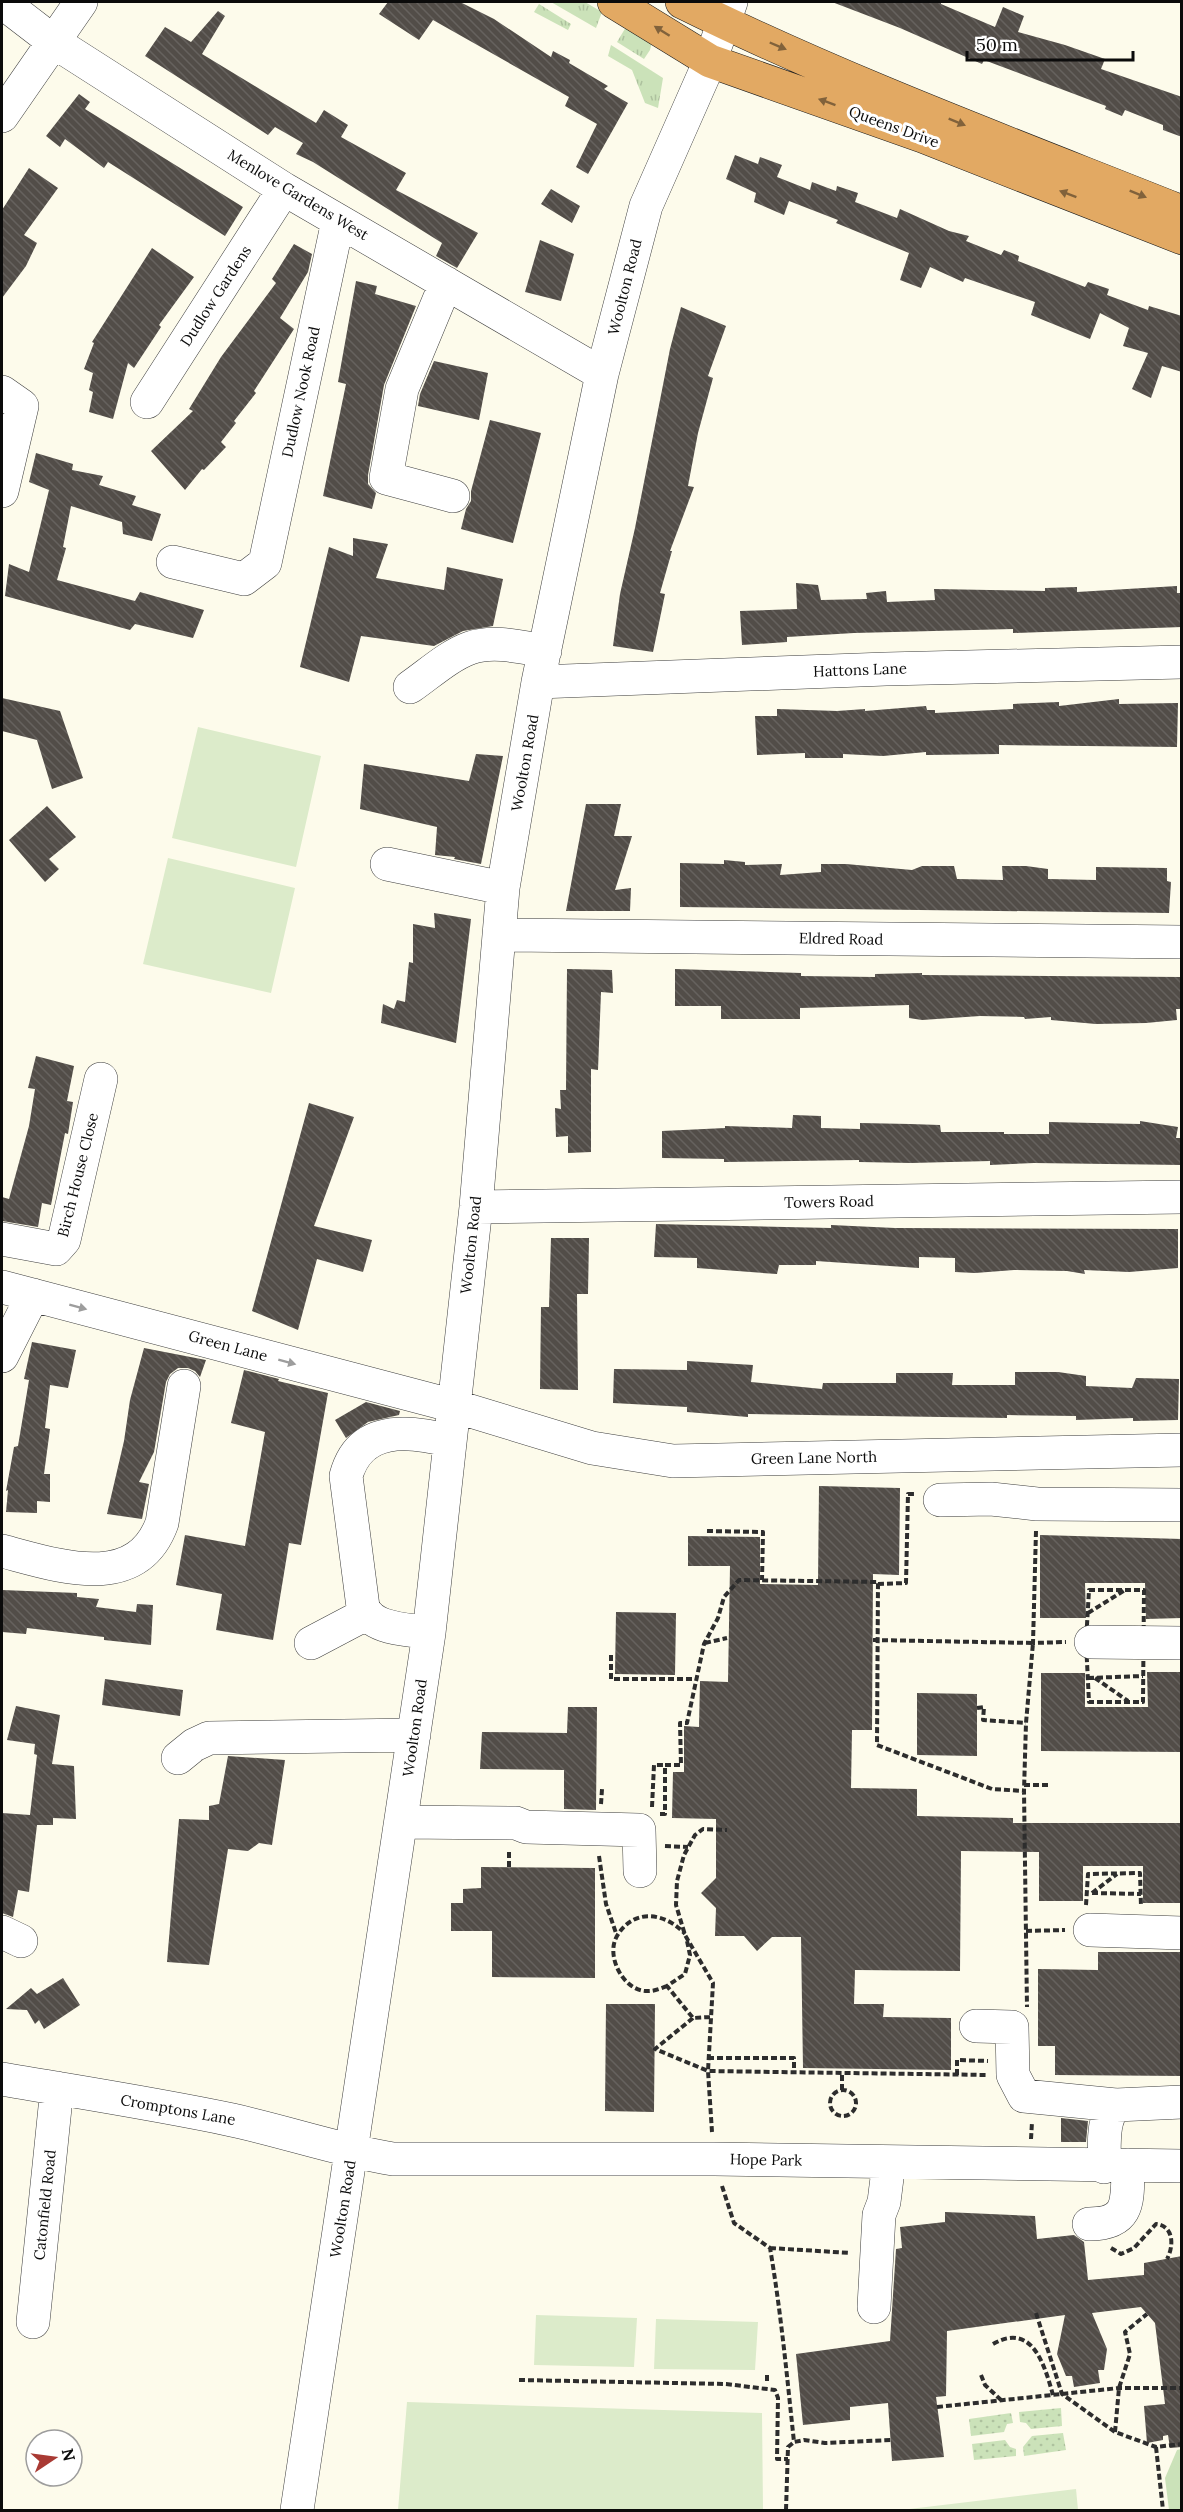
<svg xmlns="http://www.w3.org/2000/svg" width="1183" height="2512" font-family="Lora,serif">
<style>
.grass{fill:url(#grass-tufts)}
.park{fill:#cbe2b9}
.garden{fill:url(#garden-dots)}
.pitch{fill:#dcebca}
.building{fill:url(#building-back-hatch)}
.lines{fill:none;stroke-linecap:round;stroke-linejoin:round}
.minor-casing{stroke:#3e3e3e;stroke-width:34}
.highway-casing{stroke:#1c1c1c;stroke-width:34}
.path{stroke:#2d2d2d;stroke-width:4;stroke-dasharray:6 3;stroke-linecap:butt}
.minor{stroke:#fff;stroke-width:33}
.highway{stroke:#e2a963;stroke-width:33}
.oneway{fill:#81623b}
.oneway2{fill:#9d9d9d}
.labels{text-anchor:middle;stroke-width:6;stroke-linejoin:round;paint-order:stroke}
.street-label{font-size:15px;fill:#0b0b0b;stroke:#fff}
</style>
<defs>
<pattern id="grass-tufts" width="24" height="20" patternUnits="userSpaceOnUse" patternTransform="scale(1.5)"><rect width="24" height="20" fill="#cbe2b9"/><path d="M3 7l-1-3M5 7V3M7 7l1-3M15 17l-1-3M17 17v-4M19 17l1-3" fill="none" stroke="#adc19e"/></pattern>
<pattern id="garden-dots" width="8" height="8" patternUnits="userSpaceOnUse" patternTransform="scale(1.5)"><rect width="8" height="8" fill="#cbe2b9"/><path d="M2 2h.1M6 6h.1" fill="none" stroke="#adc19e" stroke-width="1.8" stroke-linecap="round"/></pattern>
<pattern id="building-back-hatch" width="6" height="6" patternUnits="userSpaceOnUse" patternTransform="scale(1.5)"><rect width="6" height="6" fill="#524d48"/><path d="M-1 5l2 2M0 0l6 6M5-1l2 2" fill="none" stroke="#66625e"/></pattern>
</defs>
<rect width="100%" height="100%" fill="#fdfbeb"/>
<path class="grass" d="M 551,2 L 585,2 L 602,12 L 596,28 Z
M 539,4 L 571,24 L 568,30 L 534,12 Z
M 626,27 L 652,42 L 650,50 L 644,59 L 617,42 Z
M 611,45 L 663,78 L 658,108 L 645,103 L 632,70 L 608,56 Z"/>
<path class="park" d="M 1181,2449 L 1181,2510 L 1169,2510 L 1165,2478 L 1177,2450 Z"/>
<path class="garden" d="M 1061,2408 L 1062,2426 L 1031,2429 L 1026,2423 L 1020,2422 L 1019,2412 Z
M 1011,2413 L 1013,2423 L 1007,2424 L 1004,2432 L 971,2436 L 969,2419 Z
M 1063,2433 L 1066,2450 L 1024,2456 L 1023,2447 L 1032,2436 Z
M 1005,2440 L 1010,2447 L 1016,2449 L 1016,2456 L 974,2460 L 972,2444 Z"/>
<path class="pitch" d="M 198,727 L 321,756 L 296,867 L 172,838 Z
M 168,858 L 295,888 L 271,993 L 143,964 Z
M 536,2315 L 637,2318 L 634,2367 L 534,2365 Z
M 656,2319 L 758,2322 L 755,2370 L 654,2369 Z
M 407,2402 L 762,2413 L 763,2510 L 398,2510 Z
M 1076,2489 L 1078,2510 L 901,2510 Z"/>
<path class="building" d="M 388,2 L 460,2 L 494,19 L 551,57 L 553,51 L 570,60 L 569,63 L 608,86 L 604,89 L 628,103 L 588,174 L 576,167 L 597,124 L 565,106 L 569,97 L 433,20 L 419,40 L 379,14 Z
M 832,2 L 941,2 L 941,4 L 995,27 L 1003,7 L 1024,16 L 1018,32 L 1065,45 L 1105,59 L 1101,69 L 1182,97 L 1182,137 L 1163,130 L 1163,125 L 1125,110 L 1122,116 L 1105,109 L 1106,106 L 984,60 L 982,64 L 900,28 Z
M 218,11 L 225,16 L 202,54 L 316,123 L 324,110 L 348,125 L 341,137 L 406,173 L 396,190 L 478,233 L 457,268 L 436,256 L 442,243 L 313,162 L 296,154 L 303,143 L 275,127 L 268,135 L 145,56 L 165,27 L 191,42 Z
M 79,94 L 90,102 L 85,109 L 243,207 L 225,236 L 108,162 L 104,168 L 65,139 L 60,147 L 46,136 Z
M 735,155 L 758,164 L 760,157 L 782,165 L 777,177 L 810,190 L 812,182 L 836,191 L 837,186 L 858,193 L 855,202 L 897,218 L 900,209 L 949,231 L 969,236 L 966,241 L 1001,255 L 1004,250 L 1019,256 L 1018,261 L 1085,287 L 1088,282 L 1109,289 L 1107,295 L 1148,310 L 1149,306 L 1182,316 L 1182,372 L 1162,366 L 1151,398 L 1132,389 L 1148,353 L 1123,346 L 1129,328 L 1100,313 L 1090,339 L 1031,315 L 1035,302 L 965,278 L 963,282 L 930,267 L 921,288 L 900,280 L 909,253 L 836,223 L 838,220 L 789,201 L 784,215 L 754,202 L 756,193 L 726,179 Z
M 29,168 L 58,188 L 24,235 L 37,243 L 26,266 L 2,298 L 2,210 Z
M 551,189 L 580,206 L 572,223 L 541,204 Z
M 540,240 L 574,254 L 561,301 L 525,292 Z
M 294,244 L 312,254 L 308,272 L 280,318 L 294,329 L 254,391 L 256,393 L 234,421 L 236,423 L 221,442 L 226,447 L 204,470 L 202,469 L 185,490 L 151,451 L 193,411 L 189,409 L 221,357 L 276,283 L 272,279 Z
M 152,248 L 194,277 L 159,325 L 161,327 L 134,368 L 128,363 L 113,419 L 89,412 L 93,392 L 89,390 L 93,373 L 84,369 L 94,343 L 92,342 Z
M 356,281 L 377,286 L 375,294 L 416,306 L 384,385 L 368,475 L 368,484 L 376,493 L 372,509 L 323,496 L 346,384 L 338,382 Z
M 681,307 L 726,326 L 708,376 L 713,378 L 698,433 L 688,486 L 694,487 L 670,551 L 672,551 L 660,593 L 665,594 L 653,652 L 613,646 L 620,594 L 635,528 L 670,349 Z
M 434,361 L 488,373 L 479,420 L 418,406 L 420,394 Z
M 490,420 L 541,433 L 513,543 L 461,529 L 466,509 L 471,501 L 471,491 Z
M 36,453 L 73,464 L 72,470 L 103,476 L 99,485 L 136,496 L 132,505 L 161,514 L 152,541 L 123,534 L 122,522 L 71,506 L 63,547 L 66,548 L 57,580 L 135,601 L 140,592 L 204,610 L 193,638 L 135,624 L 130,630 L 5,596 L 9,564 L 29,572 L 49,490 L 29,482 Z
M 353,538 L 388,544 L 376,578 L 444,590 L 447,567 L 503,579 L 493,626 L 463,631 L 434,646 L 361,636 L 349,682 L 300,667 L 329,547 L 353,556 Z
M 796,583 L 818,585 L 821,600 L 867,599 L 866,593 L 886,591 L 887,602 L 935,600 L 934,589 L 1045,591 L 1045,588 L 1077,587 L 1077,592 L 1177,586 L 1177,593 L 1182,593 L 1182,627 L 1013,633 L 1013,629 L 854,633 L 787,637 L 787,642 L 742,645 L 740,611 L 797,609 Z
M 2,698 L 60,711 L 83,778 L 52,789 L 37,740 L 2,731 Z
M 1119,699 L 1119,704 L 1178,703 L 1177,747 L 999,745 L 999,754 L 926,755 L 926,752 L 883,756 L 843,754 L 843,758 L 805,758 L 805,753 L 757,755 L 755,716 L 777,716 L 777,709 L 837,711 L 865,709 L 865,711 L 926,706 L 927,710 L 935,710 L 935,713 L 1013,709 L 1013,704 L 1059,702 L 1059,706 Z
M 476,754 L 503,756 L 481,864 L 454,859 L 455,857 L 435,855 L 437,827 L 360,809 L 364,764 L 469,781 Z
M 586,804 L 621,804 L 614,836 L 632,836 L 615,890 L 631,888 L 630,911 L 566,911 Z
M 47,806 L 76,837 L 49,859 L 59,869 L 45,882 L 9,840 Z
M 724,860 L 745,862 L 745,865 L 782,864 L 780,875 L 821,872 L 821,864 L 846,864 L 912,870 L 922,866 L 954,866 L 957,879 L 1003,880 L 1002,866 L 1026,866 L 1048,869 L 1048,879 L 1096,880 L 1096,867 L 1167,868 L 1167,881 L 1171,882 L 1169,913 L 680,907 L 680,863 L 724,864 Z
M 434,913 L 471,919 L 456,1043 L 381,1023 L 383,1004 L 394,1009 L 397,1000 L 405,1002 L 409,962 L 413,963 L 413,924 L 435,928 Z
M 567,969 L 612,970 L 613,993 L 601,992 L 598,1070 L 591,1069 L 591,1152 L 568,1153 L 568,1136 L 556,1137 L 555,1108 L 561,1109 L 560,1090 L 566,1090 Z
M 675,969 L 801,973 L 801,976 L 875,977 L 875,974 L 922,973 L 922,975 L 1182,977 L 1182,1009 L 1176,1009 L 1177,1020 L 1146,1023 L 1096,1024 L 1051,1020 L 1051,1017 L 1025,1019 L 1024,1017 L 980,1016 L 922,1020 L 909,1018 L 909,1005 L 800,1008 L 800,1019 L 721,1019 L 721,1006 L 675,1006 Z
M 36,1056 L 74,1066 L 67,1101 L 73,1102 L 68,1134 L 65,1133 L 51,1205 L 42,1203 L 38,1227 L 2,1221 L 2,1197 L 9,1199 L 29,1126 L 35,1089 L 28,1088 Z
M 309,1103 L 354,1117 L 314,1226 L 372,1240 L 363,1272 L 317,1259 L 298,1330 L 252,1311 Z
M 793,1115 L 821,1116 L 821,1128 L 860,1129 L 860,1123 L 910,1124 L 940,1125 L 941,1132 L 1004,1132 L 1004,1134 L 1049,1134 L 1049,1122 L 1140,1124 L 1140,1121 L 1178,1127 L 1176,1138 L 1182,1138 L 1182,1165 L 1034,1163 L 990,1165 L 990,1161 L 911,1163 L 859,1162 L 859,1160 L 724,1162 L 724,1159 L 662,1158 L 662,1131 L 725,1128 L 725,1126 L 792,1128 Z
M 656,1224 L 831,1228 L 831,1225 L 895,1228 L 1178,1229 L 1178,1268 L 1129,1272 L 1084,1270 L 1085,1274 L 1067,1271 L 1014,1270 L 975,1273 L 955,1272 L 955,1258 L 919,1257 L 919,1268 L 816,1261 L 816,1265 L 779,1265 L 777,1274 L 697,1268 L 697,1258 L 654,1257 Z
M 551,1238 L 589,1238 L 588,1294 L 577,1294 L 578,1390 L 540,1389 L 541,1307 L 549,1307 Z
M 32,1342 L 76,1350 L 68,1388 L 50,1385 L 45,1428 L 50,1429 L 44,1474 L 50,1474 L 50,1502 L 37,1501 L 37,1513 L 6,1512 L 8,1490 L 6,1491 L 14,1447 L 18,1446 L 29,1380 L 24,1379 Z
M 144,1348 L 206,1360 L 200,1377 L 195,1371 L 188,1368 L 178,1368 L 170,1374 L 166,1382 L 154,1452 L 139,1482 L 149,1484 L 142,1519 L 107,1514 L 124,1441 L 130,1400 Z
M 687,1361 L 753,1365 L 751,1382 L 822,1389 L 823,1383 L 896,1383 L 896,1373 L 953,1373 L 952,1385 L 1015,1385 L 1015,1372 L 1058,1372 L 1086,1376 L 1086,1386 L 1132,1388 L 1136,1378 L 1179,1379 L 1178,1420 L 1133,1421 L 1133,1418 L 1076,1420 L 1076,1416 L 1007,1415 L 1007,1418 L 748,1414 L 748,1417 L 687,1412 L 687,1407 L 613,1403 L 614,1369 L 687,1370 Z
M 244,1370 L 279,1379 L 278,1381 L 328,1393 L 301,1545 L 289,1543 L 273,1640 L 216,1630 L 222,1594 L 176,1585 L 185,1535 L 245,1546 L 265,1432 L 231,1423 Z
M 366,1402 L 400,1411 L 399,1415 L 368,1422 L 346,1438 L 335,1420 Z
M 819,1486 L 900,1488 L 899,1575 L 873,1574 L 872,1730 L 852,1730 L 851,1788 L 917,1789 L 917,1816 L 1013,1818 L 1013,1823 L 1182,1823 L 1182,1903 L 1143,1903 L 1143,1866 L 1083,1866 L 1083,1901 L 1039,1901 L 1039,1852 L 961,1851 L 960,1971 L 855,1970 L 854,2004 L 884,2004 L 883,2017 L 951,2018 L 951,2070 L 803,2068 L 801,1937 L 772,1937 L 757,1951 L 744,1936 L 715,1936 L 716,1908 L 701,1893 L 716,1878 L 716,1819 L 672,1818 L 673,1772 L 684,1772 L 684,1726 L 699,1727 L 700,1681 L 728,1682 L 730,1566 L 688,1566 L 688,1536 L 760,1537 L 760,1584 L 818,1585 Z
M 1040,1535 L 1182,1539 L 1182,1618 L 1146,1619 L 1145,1583 L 1085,1583 L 1086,1618 L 1040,1618 Z
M 2,1590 L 77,1593 L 77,1597 L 99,1599 L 96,1607 L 136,1612 L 137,1604 L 153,1605 L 151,1645 L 104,1640 L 104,1637 L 27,1628 L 26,1634 L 2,1632 Z
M 616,1612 L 676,1613 L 675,1675 L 615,1674 Z
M 1147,1672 L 1182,1672 L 1182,1752 L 1041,1751 L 1041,1673 L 1085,1673 L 1085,1707 L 1148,1707 Z
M 105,1679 L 183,1690 L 180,1716 L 102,1705 Z
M 917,1693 L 977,1694 L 977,1756 L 917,1755 Z
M 16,1706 L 60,1715 L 52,1764 L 74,1766 L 76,1819 L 53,1818 L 53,1825 L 37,1825 L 29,1892 L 18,1890 L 13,1917 L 2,1913 L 2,1813 L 30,1815 L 37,1755 L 34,1754 L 35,1744 L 7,1740 Z
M 568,1707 L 597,1707 L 596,1810 L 564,1809 L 564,1770 L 480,1769 L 482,1732 L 567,1733 Z
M 228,1756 L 285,1760 L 272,1845 L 259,1843 L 248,1851 L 228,1849 L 209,1965 L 167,1962 L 179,1819 L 209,1820 L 209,1806 L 219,1804 Z
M 481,1867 L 595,1868 L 595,1978 L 492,1977 L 492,1931 L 451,1931 L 451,1903 L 463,1903 L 463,1889 L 481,1888 Z
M 1098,1952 L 1182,1952 L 1182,2076 L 1055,2075 L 1055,2046 L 1038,2046 L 1038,1969 L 1098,1970 Z
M 63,1978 L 80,2005 L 44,2029 L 39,2020 L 35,2024 L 27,2010 L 6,2009 L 31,1988 L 37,1994 Z
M 606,2004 L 655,2004 L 654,2112 L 605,2111 Z
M 1061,2118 L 1088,2121 L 1086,2142 L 1061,2142 Z
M 945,2212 L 1035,2216 L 1037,2239 L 1074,2235 L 1084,2242 L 1088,2280 L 1144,2275 L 1144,2263 L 1182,2256 L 1182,2447 L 1170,2448 L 1168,2435 L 1163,2436 L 1163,2440 L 1147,2443 L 1144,2406 L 1165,2404 L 1155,2323 L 1141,2307 L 1092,2313 L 1107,2349 L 1104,2370 L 1098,2370 L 1100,2383 L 1074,2387 L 1072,2376 L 1066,2376 L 1057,2354 L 1065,2315 L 947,2331 L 946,2396 L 936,2397 L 944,2457 L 892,2461 L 888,2403 L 850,2407 L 850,2420 L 803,2425 L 796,2354 L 890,2341 L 896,2249 L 902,2248 L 900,2227 L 945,2222 Z"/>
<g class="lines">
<g class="minor-casing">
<path id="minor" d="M 2,2 L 54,42 L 284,189 L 602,374
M 2,116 L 81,2
M 446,283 L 402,389 L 386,478 L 453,496
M 2,392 L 22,406 L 2,491
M 147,402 L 284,189
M 173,562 L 244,579 L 265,563 L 338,221
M 538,682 L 886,669 L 1182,662
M 410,687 C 429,674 448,656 470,648 C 493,640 521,647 545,651
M 387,864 L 503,888
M 500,935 L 1182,942
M 476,1207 L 1182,1197
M 2,1239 L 56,1249 L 64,1240 L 101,1079
M 2,1287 L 454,1406 L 592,1448 L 673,1461 L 1182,1450
M 2,1356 L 33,1295
M 940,1500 L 991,1499 L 1037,1504 L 1182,1505
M 2,1551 C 56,1565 136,1594 162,1523 L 184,1386
M 429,1633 C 408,1629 372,1630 363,1607 L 346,1476 C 360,1425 409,1430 450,1441
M 1091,1642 L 1182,1643
M 311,1643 L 366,1614
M 178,1758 L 194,1745 L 209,1738 L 414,1735
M 402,1822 L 516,1823 L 526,1827 L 639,1830 L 640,1871
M 1090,1930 L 1182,1933
M 2,1932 L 21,1941
M 976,2026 L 1012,2027 L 1013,2075 L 1024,2096 L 1116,2105 L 1182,2102
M 2,2079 C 78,2092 156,2104 232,2120 C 287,2132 338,2150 393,2159 L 714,2159 L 1182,2166
M 1104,2167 C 1105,2147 1101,2119 1116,2105
M 1089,2224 C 1132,2224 1127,2199 1128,2165
M 874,2307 L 879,2215 L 884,2202 L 889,2162
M 33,2322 L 57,2088
M 297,2510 L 429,1633 L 476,1207 L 503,888 L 538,682 L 602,374 L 646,206 L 710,61 L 731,2"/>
</g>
<g class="highway-casing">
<path id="highway" d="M 614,2 L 710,61 L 922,136 L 1182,238
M 682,2 C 844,82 1014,145 1182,212"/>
</g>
<path class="path" d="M 707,1531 L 763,1532 L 762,1580
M 1036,1531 L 1033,1643 L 1066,1642
M 878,1584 L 906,1583 L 908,1494 L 914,1494
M 1089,1590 L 1144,1590 L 1143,1702 L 1089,1702 L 1086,1642 Z
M 1088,1613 L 1125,1590
M 873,1640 L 1033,1643 L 1026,1723 L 1024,1791 L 1027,2007
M 705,1643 L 727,1638
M 611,1655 L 611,1679 L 695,1679
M 1088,1678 L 1143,1676
M 1095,1678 L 1128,1701
M 977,1708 L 984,1707 L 983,1720 L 1026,1723
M 1024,1785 L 1051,1785
M 601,1804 L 602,1789
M 652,1807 L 654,1765 L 665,1765
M 660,1814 L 665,1814 L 665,1765 L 681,1765 L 680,1723 L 687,1723 L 704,1644 L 718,1618 L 724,1597 L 739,1580 L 878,1582 L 877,1745 L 992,1789 L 1024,1791
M 665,1846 L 688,1847
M 599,1856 L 606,1904 L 617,1936
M 509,1867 L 509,1850
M 1092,1893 L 1141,1894
M 1092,1893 L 1117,1874
M 1086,1905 L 1088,1874 L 1140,1873 L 1141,1906
M 1026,1931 L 1065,1930
M 687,1941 L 690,1955 L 685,1974 L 667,1986 L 693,2018 L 710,2017
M 667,1986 C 662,1988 655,1991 649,1991 C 624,1993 605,1956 617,1936 C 634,1907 666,1913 685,1934
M 693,2018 L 655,2049 L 708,2071 L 988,2075
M 708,2058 L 794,2058 L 794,2072
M 957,2075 L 957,2060 L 988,2061
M 842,2090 L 842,2073
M830 2103a13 13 0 1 1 26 0a13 13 0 1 1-26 0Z
M 712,2132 L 708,2071 L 713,1983 L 685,1935 L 676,1905 L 677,1881 L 684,1855 L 695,1835 L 703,1829 L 727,1830
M 1031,2139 L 1032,2122
M 722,2186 L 734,2223 L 770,2248 C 781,2312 787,2377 794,2442 L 804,2440 L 825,2443 L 891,2440
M 770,2248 L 850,2253
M 1111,2248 L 1121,2254 L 1134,2248 L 1156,2224 C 1174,2226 1174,2246 1167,2259
M 1036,2313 L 1062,2394 L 1115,2432 L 1156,2447 L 1182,2444
M 993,2344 C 1033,2321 1045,2367 1053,2395
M 981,2375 L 985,2385 L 1001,2400
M 519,2380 L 726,2384 L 775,2390 L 778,2398 L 777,2459 L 788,2459
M 767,2381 L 767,2373
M 937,2407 L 1119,2388 L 1182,2388
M 1115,2432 L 1119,2388 L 1130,2354 L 1125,2332 L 1147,2314
M 1156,2447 L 1163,2510
M 786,2510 L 788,2447 L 794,2442"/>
<use href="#minor" class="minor"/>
<use href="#highway" class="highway"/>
</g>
<defs><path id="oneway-solid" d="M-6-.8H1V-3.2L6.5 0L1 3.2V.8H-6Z" transform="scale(1.5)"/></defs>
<g class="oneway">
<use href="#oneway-solid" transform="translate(662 31) rotate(-148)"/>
<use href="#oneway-solid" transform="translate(778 46) rotate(23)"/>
<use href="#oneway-solid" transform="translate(827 102) rotate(-160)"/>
<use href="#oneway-solid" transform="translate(957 122) rotate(22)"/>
<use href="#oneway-solid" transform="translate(1068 194) rotate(-159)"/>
<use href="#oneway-solid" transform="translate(1138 194) rotate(22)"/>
</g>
<g class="oneway2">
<use href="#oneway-solid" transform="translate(78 1307) rotate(15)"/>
<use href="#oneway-solid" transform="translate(287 1362) rotate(15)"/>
</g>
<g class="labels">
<g class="street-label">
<text transform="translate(894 127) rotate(20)" y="5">Queens Drive</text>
<text transform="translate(298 195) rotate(31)" y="5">Menlove Gardens West</text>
<text transform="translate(625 287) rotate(-76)" y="5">Woolton Road</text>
<text transform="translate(216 296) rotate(-57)" y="5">Dudlow Gardens</text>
<text transform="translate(301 392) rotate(-78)" y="5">Dudlow Nook Road</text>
<text transform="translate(860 670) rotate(-2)" y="5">Hattons Lane</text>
<text transform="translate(525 763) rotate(-80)" y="5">Woolton Road</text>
<text transform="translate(841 939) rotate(1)" y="5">Eldred Road</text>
<text transform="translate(78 1175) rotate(-76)" y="5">Birch House Close</text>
<text transform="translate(829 1202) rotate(-1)" y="5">Towers Road</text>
<text transform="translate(471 1245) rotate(-84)" y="5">Woolton Road</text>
<text transform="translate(228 1346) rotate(15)" y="5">Green Lane</text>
<text transform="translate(814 1458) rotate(-1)" y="5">Green Lane North</text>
<text transform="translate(415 1728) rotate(-82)" y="5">Woolton Road</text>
<text transform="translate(178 2110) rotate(10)" y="5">Cromptons Lane</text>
<text transform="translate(766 2160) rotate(1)" y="5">Hope Park</text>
<text transform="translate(45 2205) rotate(-84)" y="5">Catonfield Road</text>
<text transform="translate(343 2209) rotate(-81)" y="5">Woolton Road</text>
</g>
</g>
<rect width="1183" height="2512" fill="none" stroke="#0b0b0b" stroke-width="6"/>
<g transform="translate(54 2458) rotate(77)"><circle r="28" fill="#ffffff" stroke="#9d9d9d" stroke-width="1.5"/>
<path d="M0-4.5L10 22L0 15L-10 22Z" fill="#a93a34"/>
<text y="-9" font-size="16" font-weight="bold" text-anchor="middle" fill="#0b0b0b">N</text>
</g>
<path d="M967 51v9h166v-9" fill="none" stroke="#0b0b0b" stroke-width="3"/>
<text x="976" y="51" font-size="18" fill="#0b0b0b" stroke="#ffffff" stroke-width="4.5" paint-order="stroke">50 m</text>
</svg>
